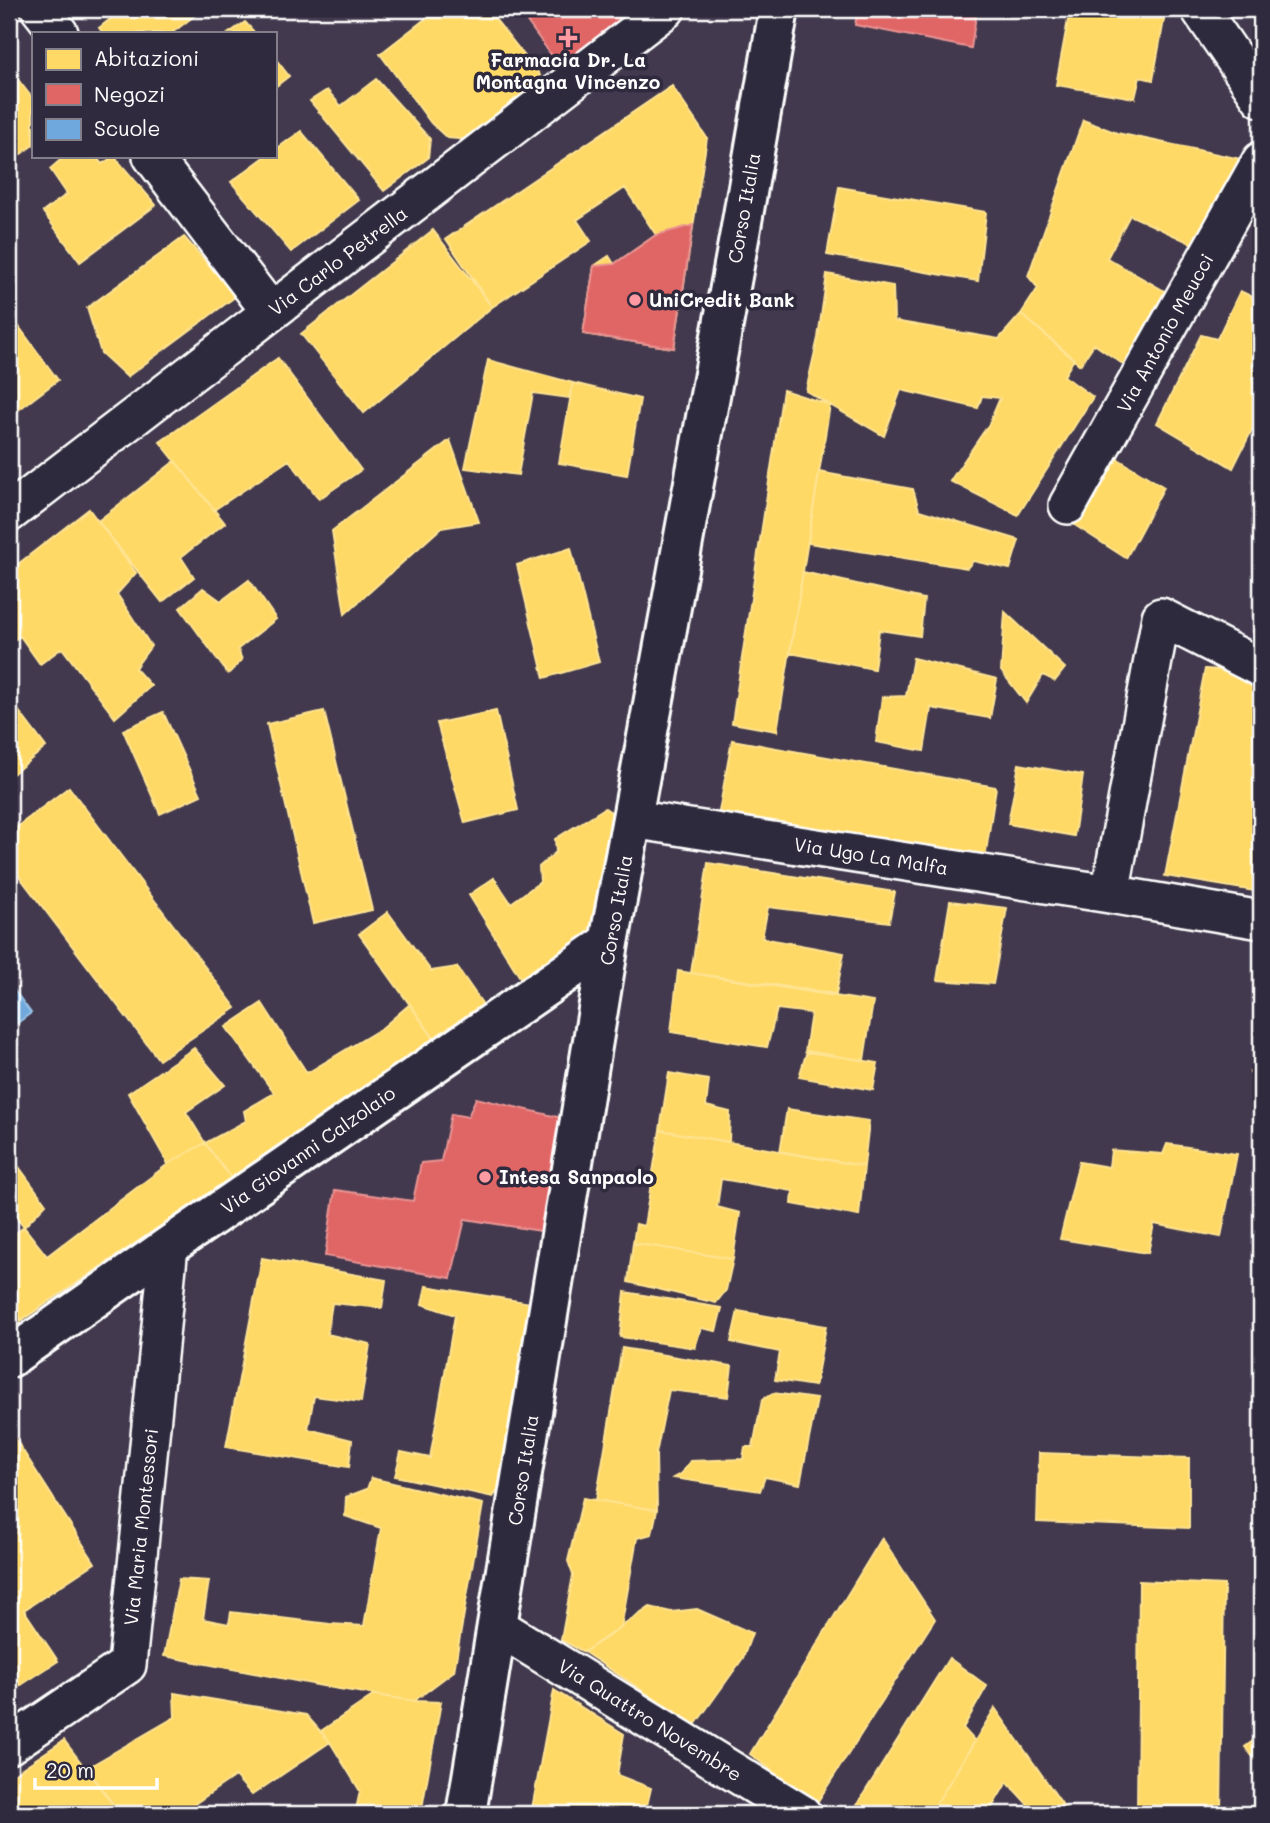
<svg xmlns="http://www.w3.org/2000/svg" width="1270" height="1823" font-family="Mali,sans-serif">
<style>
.homes{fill:#ffd966;stroke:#ffe494;stroke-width:2}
.shops{fill:#e06666;stroke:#e99494;stroke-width:2}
.schools{fill:#6fa8dc;stroke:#9ac2e6;stroke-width:2}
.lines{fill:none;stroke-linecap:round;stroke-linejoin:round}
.street-casing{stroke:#fff;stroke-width:42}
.secondary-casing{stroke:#fff;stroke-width:44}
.street{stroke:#2f2a3d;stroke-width:37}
.secondary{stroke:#2f2a3d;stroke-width:38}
.poi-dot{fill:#ff9aa2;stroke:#2f2a3d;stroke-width:2.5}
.labels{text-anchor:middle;stroke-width:7;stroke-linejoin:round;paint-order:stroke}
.poi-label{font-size:19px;font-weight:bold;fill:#fff;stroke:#2f2a3d;text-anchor:start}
.street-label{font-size:19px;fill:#fff;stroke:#2f2a3d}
</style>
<rect width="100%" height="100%" fill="#42394e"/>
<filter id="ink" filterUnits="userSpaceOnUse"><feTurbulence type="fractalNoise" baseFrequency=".0143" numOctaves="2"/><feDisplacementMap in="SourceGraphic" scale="14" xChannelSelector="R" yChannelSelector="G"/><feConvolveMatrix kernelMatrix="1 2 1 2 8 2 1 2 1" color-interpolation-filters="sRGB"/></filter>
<g filter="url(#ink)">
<path class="homes" d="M 123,9 L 203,9 L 172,33 L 103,33 L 99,28 Z
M 438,9 L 487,9 L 540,75 L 527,97 L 471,140 L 447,138 L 431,123 L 380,54 Z
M 1070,9 L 1166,9 L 1153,80 L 1140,77 L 1135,98 L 1056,85 Z
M 9,17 L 16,26 L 9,32 Z
M 245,22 L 255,33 L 229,33 Z
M 275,58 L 289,76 L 275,87 Z
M 9,68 L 33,99 L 33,145 L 9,163 Z
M 376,79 L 430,139 L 428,158 L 384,191 L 310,101 L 327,90 L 341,106 Z
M 672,86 L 707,138 L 674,348 L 583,334 L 594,266 L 609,256 L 614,264 L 656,235 L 625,188 L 577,220 L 591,241 L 492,307 L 446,239 Z
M 1083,120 L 1117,133 L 1250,161 L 1199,247 L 1130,215 L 1107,258 L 1175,297 L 1130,369 L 1094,344 L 1080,365 L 1021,314 L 1038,288 L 1028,276 Z
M 301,131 L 359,200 L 291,252 L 231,182 L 266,156 L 275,156 L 275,150 Z
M 65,156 L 95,156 L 102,164 L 114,156 L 156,205 L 80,262 L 43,212 L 67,194 L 50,169 Z
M 839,187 L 986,212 L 978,281 L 827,255 Z
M 433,230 L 492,307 L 364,413 L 301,334 Z
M 184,237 L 236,296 L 127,377 L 101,353 L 87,308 Z
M 827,274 L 893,286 L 894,321 L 999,339 L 1021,314 L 1074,359 L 1064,376 L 1093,397 L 1018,515 L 950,481 L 989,424 L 1000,398 L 982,396 L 978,408 L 901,390 L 884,436 L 806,391 L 818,338 Z
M 1240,291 L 1261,301 L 1261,412 L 1233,468 L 1157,423 L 1201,335 L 1217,339 Z
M 9,313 L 58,380 L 9,417 Z
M 278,358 L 361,470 L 319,499 L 289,460 L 214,510 L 160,442 Z
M 488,360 L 573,383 L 569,398 L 533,393 L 518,475 L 465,468 Z
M 573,383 L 640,399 L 627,475 L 559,463 Z
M 783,390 L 830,405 L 777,731 L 732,723 Z
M 450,440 L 479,522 L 441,528 L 345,614 L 332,531 Z
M 1110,454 L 1164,487 L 1126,558 L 1073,524 Z
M 175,461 L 225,523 L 181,557 L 194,577 L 162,602 L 98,521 Z
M 819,472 L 913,489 L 919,510 L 1019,540 L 1010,569 L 973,561 L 967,568 L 808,543 Z
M 89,509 L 136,573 L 117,594 L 151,646 L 135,668 L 151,686 L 115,718 L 62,648 L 40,664 L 20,636 L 9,644 L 9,571 Z
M 571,548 L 599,662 L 544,678 L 517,565 Z
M 803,572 L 924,599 L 920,636 L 879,630 L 874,669 L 790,653 Z
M 249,580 L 276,619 L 238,649 L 242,660 L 228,674 L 180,608 L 203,588 L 221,601 Z
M 1005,612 L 1065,668 L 1055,681 L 1043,675 L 1026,703 L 1001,671 Z
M 913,658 L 997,679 L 990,718 L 931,708 L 924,751 L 876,742 L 882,697 L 906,696 Z
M 1205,669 L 1239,671 L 1261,683 L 1261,784 L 1256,809 L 1261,811 L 1261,892 L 1165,876 Z
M 9,698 L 46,747 L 9,777 Z
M 324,711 L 372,910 L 313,923 L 267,724 Z
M 496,711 L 518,810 L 465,823 L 437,723 Z
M 163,712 L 201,795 L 160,814 L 123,730 Z
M 732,740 L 996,787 L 985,858 L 718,817 Z
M 1019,764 L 1083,775 L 1074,836 L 1008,824 Z
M 69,787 L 236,1008 L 159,1060 L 9,863 L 9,833 Z
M 605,808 L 617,816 L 594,942 L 526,987 L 469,895 L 494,878 L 511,903 L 540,882 L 539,867 L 556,852 L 555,839 Z
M 708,863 L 895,892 L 889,922 L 768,907 L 762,938 L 844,953 L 836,994 L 691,973 Z
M 950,901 L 1007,908 L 993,984 L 937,980 Z
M 388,912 L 431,971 L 457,967 L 486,1009 L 438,1044 L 359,934 Z
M 678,971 L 873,1002 L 864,1060 L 805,1052 L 811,1013 L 777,1009 L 767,1047 L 671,1032 Z
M 262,1003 L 307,1073 L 382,1028 L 410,1004 L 438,1044 L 231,1178 L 205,1143 L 246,1121 L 244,1111 L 274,1093 L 226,1027 Z
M 194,1048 L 225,1085 L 186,1112 L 205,1143 L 168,1164 L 128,1093 Z
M 807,1051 L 878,1063 L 873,1090 L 799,1077 Z
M 1261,1065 L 1261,1085 L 1250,1072 Z
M 669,1073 L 709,1080 L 706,1106 L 730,1112 L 729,1142 L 660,1130 Z
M 787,1109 L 869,1121 L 864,1166 L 780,1152 Z
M 660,1130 L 864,1166 L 859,1216 L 792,1204 L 793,1191 L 721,1179 L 717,1207 L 740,1213 L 733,1259 L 633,1243 L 636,1224 L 644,1226 Z
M 205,1143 L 231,1178 L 22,1320 L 9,1301 L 10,1271 L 9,1238 L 24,1227 L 47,1256 L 168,1164 Z
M 1167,1144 L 1237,1154 L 1221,1237 L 1154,1224 L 1148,1253 L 1060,1239 L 1079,1162 L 1109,1167 L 1111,1150 L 1163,1154 Z
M 11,1156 L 46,1204 L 24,1227 L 9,1210 L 9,1158 Z
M 633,1243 L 733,1259 L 726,1290 L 716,1303 L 628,1282 Z
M 262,1258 L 386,1280 L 382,1308 L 332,1303 L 327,1334 L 370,1344 L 361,1402 L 314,1396 L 308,1429 L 352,1440 L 349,1467 L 226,1447 Z
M 426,1286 L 531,1303 L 504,1483 L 493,1497 L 395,1476 L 401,1452 L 430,1458 L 455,1315 L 422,1304 Z
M 625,1292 L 722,1308 L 716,1331 L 701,1328 L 695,1348 L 620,1337 Z
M 9,1304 L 22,1320 L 9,1331 Z
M 738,1311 L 826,1326 L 815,1386 L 775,1380 L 780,1352 L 731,1342 Z
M 622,1348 L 732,1366 L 728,1397 L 669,1390 L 656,1454 L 657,1510 L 596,1500 Z
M 773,1393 L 817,1399 L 800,1484 L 765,1477 L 760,1491 L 673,1478 L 682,1473 L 690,1461 L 743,1459 L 745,1447 L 753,1447 L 762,1400 Z
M 9,1429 L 95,1563 L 24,1610 L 58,1661 L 9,1693 Z
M 1039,1453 L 1189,1458 L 1189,1528 L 1037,1522 Z
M 371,1478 L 483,1504 L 454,1671 L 414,1701 L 333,1688 L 164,1656 L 179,1579 L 209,1581 L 203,1619 L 229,1624 L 231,1612 L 330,1624 L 364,1626 L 381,1528 L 345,1516 L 346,1497 L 367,1489 Z
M 583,1498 L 657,1510 L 652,1534 L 637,1538 L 621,1628 L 584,1652 L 561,1640 L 573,1575 L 568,1561 Z
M 882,1538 L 935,1619 L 816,1804 L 750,1754 Z
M 1139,1581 L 1224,1585 L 1221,1814 L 1137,1814 Z
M 650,1607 L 671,1612 L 697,1609 L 752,1633 L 743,1658 L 695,1725 L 584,1652 Z
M 949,1658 L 987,1686 L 963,1728 L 975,1741 L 930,1814 L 851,1814 Z
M 554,1690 L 624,1734 L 617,1775 L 651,1788 L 645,1814 L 531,1814 Z
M 174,1693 L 306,1715 L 330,1742 L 252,1795 L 235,1776 L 180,1814 L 120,1814 L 87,1768 L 175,1717 Z
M 374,1695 L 414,1701 L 441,1702 L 421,1814 L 355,1814 L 360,1791 L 330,1742 L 321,1731 Z
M 995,1708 L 1065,1808 L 1065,1814 L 1022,1814 L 1029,1806 L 1007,1782 L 988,1814 L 930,1814 Z
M 1261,1735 L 1261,1767 L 1245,1747 Z
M 64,1740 L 120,1814 L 54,1814 L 52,1811 L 46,1814 L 9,1814 L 9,1777 Z
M 317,1808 L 321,1814 L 305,1814 Z"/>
<path class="shops" d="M 518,9 L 634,9 L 560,67 Z
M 858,9 L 977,9 L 971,48 L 855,25 Z
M 693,225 L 674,348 L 583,334 L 594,266 L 614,264 L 656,235 Z
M 476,1098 L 562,1118 L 541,1231 L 465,1219 L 451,1278 L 325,1256 L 335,1190 L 413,1201 L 421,1163 L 441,1161 L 451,1114 L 468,1117 Z"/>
<path class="schools" d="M 9,983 L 31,1013 L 9,1029 Z"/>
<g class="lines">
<g class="street-casing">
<path id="street" d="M 40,9 L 59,33
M 1200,9 L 1261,98
M 152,156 L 271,312
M 1068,505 L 1261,161
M 9,513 L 666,9
M 632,819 L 1110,894 L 1261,920
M 1110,894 L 1161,617 L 1261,668
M 497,1626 L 802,1814
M 9,1745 L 127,1665 L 169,1246"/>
</g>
<g class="secondary-casing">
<path id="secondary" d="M 9,1358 L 169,1246 L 609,943
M 466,1814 L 609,943 L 740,233 L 779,9"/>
</g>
<use href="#street" class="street"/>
<use href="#secondary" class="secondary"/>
</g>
</g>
<g class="poi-dot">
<path d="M564.5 27.5h7v7h7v7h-7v7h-7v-7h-7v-7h7z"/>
<circle cx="635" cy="300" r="7"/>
<circle cx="485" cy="1177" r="7"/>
</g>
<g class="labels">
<g class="poi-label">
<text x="568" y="67" text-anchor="middle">Farmacia Dr. La<tspan x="568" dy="22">Montagna Vincenzo</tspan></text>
<text x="649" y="307">UniCredit Bank</text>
<text x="499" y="1184">Intesa Sanpaolo</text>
</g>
<g class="street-label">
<text transform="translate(744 208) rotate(-80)" y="7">Corso Italia</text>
<text transform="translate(338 261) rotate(-37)" y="7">Via Carlo Petrella</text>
<text transform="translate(1165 333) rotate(-61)" y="7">Via Antonio Meucci</text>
<text transform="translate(871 856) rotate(9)" y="7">Via Ugo La Malfa</text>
<text transform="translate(616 910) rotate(-80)" y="7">Corso Italia</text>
<text transform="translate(308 1150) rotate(-35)" y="7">Via Giovanni Calzolaio</text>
<text transform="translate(523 1470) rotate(-81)" y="7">Corso Italia</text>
<text transform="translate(141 1527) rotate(-84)" y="7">Via Maria Montessori</text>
<text transform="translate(650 1720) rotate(32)" y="7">Via Quattro Novembre</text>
</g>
</g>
<rect width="1270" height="1823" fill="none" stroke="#2f2a3d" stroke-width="35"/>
<rect x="18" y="18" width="1235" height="1788" fill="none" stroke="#fff" stroke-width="2.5" filter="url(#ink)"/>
<rect x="32" y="32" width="245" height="126" fill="#2f2a3d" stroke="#827f8b" stroke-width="2"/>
<rect x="46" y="49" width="35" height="21" fill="#ffd966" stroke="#827f8b" stroke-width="2"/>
<text x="94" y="66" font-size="21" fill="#ffffff">Abitazioni</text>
<rect x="46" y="84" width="35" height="21" fill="#e06666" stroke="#827f8b" stroke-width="2"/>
<text x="94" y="102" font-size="21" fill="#ffffff">Negozi</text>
<rect x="46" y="119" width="35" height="21" fill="#6fa8dc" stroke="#827f8b" stroke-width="2"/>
<text x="94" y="136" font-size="21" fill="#ffffff">Scuole</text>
<path d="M35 1778v10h122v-10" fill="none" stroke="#ffffff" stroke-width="3.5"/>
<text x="46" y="1778" font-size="21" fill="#ffffff" stroke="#2f2a3d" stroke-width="5" paint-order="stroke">20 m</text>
</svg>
